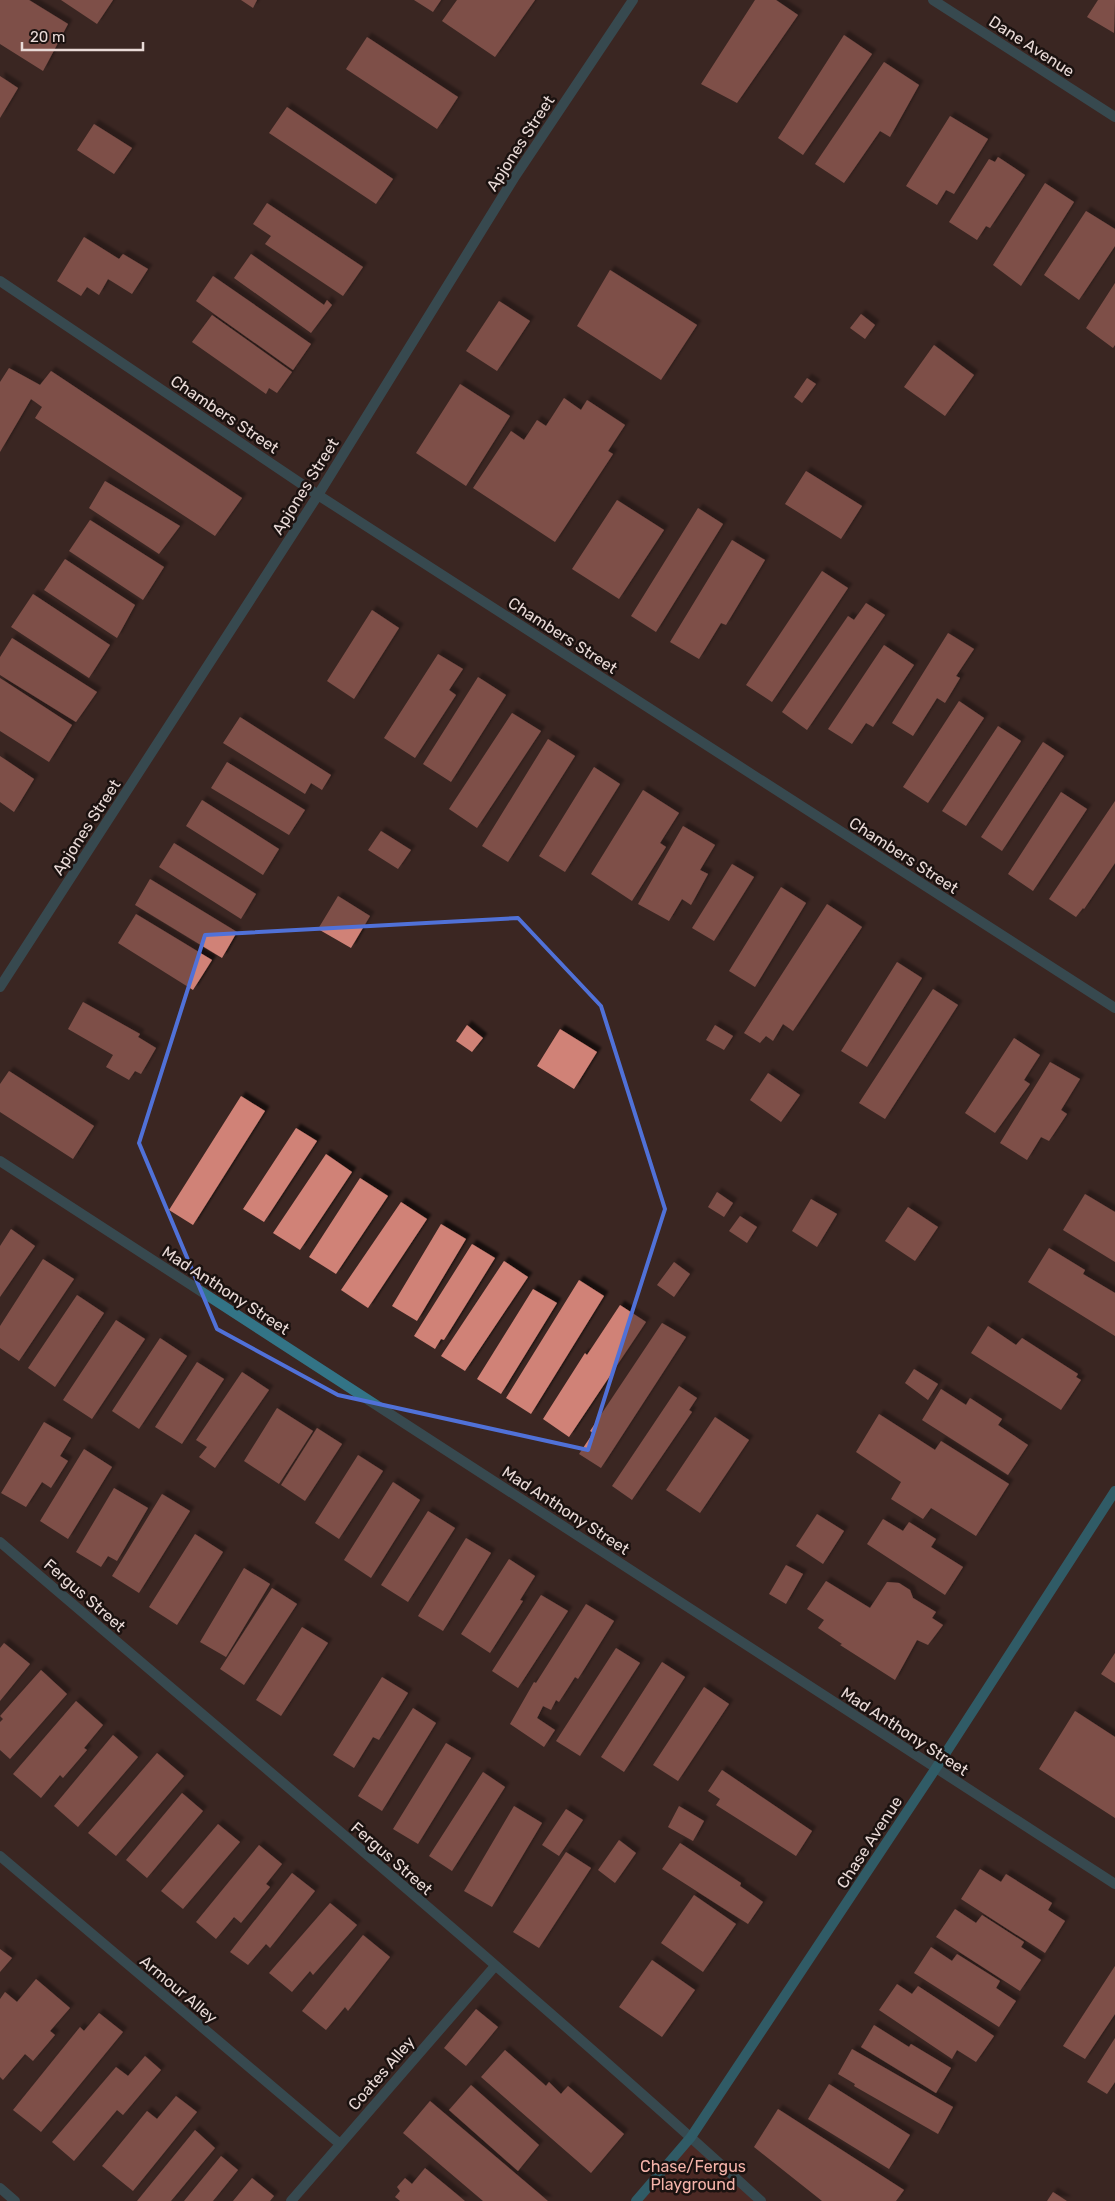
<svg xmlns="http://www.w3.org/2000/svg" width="1115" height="2201" font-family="Rubik,sans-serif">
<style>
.green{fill:#5f2d26}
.building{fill:#d08277;filter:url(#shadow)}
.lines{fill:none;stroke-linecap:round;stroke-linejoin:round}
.lane{stroke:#337486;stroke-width:10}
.street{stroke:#337486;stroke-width:10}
.secondary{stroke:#249bb8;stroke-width:10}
.marked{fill:none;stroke:#5071d8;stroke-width:4;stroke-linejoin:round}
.labels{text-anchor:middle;stroke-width:5;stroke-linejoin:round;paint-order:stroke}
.street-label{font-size:16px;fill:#e9dad7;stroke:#1b1210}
.park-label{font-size:16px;fill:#f4b3a9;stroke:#1b1210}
</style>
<defs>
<filter id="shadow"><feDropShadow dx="4.5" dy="-4.5" stdDeviation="1" flood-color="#0009"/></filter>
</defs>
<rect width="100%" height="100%" fill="#3b2622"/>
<path class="green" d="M 691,2137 L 761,2201 L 636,2201 Z"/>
<path class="building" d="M 0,0 L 29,0 L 68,24 L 43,71 L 0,44 Z
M 61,0 L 113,0 L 97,24 Z
M 241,0 L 257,0 L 253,8 Z
M 414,0 L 441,0 L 433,12 Z
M 457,0 L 535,0 L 495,57 L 442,21 Z
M 755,0 L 776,0 L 798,15 L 737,103 L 701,84 Z
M 1098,0 L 1115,0 L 1114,33 L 1087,17 Z
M 844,35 L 872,54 L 803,155 L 778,138 Z
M 367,37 L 458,97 L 437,129 L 346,69 Z
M 884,62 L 919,85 L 890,137 L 880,131 L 844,183 L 815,164 Z
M 0,76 L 18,88 L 0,118 Z
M 287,107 L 393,179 L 376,204 L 269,133 Z
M 950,116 L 988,139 L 954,194 L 946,190 L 937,205 L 906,186 Z
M 94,124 L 132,148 L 114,174 L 77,150 Z
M 998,157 L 1025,175 L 990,228 L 986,226 L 977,240 L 949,222 L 989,159 L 995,162 Z
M 1045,183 L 1074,202 L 1021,286 L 993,265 Z
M 267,203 L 363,267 L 343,296 L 265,244 L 271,236 L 253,224 Z
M 1086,211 L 1115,229 L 1115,246 L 1079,300 L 1044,275 Z
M 84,237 L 119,259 L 123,254 L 148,269 L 132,294 L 108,279 L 99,295 L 87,287 L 81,296 L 57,281 Z
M 251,254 L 324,305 L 327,300 L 332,305 L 311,333 L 234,278 Z
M 610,270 L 697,325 L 661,380 L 577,326 Z
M 213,276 L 311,344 L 293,370 L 196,301 Z
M 1115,283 L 1115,345 L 1113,348 L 1086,328 Z
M 499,301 L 530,321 L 497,371 L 466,351 Z
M 861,314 L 875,325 L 865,339 L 850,328 Z
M 212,315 L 292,372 L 277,393 L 269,388 L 266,394 L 192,342 Z
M 934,345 L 974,375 L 945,416 L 904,387 Z
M 9,368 L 40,385 L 51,371 L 242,498 L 215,536 L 35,418 L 42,407 L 31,399 L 0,452 L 0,382 Z
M 807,378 L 816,384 L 802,403 L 794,397 Z
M 460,384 L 510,416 L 466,486 L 416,453 Z
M 564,398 L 581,410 L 587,400 L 625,425 L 608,451 L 613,454 L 555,542 L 473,488 L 511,431 L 524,440 L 537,420 L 546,426 Z
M 806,471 L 862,506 L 841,539 L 785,504 Z
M 105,481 L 180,526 L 159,554 L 89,508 Z
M 617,500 L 664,530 L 619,599 L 572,569 Z
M 698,508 L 723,524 L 656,632 L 631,616 Z
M 90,520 L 164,567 L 143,600 L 69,551 Z
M 732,540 L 765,560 L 726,625 L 721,623 L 699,659 L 670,642 Z
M 65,559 L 135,605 L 117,638 L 44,590 Z
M 822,571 L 848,588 L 772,702 L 746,685 Z
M 33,594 L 110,645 L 89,678 L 11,627 Z
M 866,603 L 885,615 L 807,730 L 782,712 L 848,616 L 854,620 Z
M 372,610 L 399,628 L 354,699 L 327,681 Z
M 948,633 L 974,649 L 956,676 L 960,678 L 945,703 L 937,698 L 913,736 L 892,723 Z
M 12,638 L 97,692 L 76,722 L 0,675 L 0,657 Z
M 884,645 L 914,665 L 873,727 L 866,723 L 852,744 L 828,729 Z
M 438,654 L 463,669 L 449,690 L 456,695 L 415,758 L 384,738 Z
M 478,677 L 506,695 L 451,782 L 423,764 Z
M 0,678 L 72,725 L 49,762 L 0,731 Z
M 959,701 L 984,718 L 928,803 L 903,787 Z
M 512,713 L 541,731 L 477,828 L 449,809 Z
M 240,717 L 331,775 L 322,790 L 311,783 L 305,794 L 223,743 Z
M 998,726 L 1021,741 L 966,826 L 942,811 Z
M 548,739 L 575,756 L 508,862 L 482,846 Z
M 1043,742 L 1064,756 L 1002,851 L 981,837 Z
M 0,756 L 34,779 L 14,812 L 0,802 Z
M 227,762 L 305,810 L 289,835 L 211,788 Z
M 594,767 L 620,784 L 565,872 L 539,856 Z
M 643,790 L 679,813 L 660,843 L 666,847 L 632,901 L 591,874 Z
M 1061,792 L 1087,809 L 1033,891 L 1008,874 Z
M 202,800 L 279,849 L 263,875 L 186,826 Z
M 1115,801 L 1115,863 L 1084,909 L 1083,908 L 1076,917 L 1049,899 Z
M 683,826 L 715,845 L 700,870 L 708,874 L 691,905 L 682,899 L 669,921 L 638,904 Z
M 381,831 L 411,850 L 398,869 L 368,850 Z
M 174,843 L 256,894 L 241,919 L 159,867 Z
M 732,864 L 754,877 L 714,941 L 692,928 Z
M 150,879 L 237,932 L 222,958 L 135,905 Z
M 781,887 L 806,903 L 755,987 L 729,971 Z
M 338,896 L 370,916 L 351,948 L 318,929 Z
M 827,904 L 862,927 L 793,1031 L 783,1024 L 773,1041 L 766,1036 L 760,1043 L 744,1033 Z
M 136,914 L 212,960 L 193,990 L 118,943 Z
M 897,962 L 922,978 L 867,1067 L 841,1051 Z
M 933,989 L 958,1005 L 885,1119 L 859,1103 Z
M 83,1002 L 140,1034 L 138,1037 L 156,1048 L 141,1074 L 135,1071 L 129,1080 L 106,1067 L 113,1055 L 68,1029 Z
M 467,1025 L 483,1038 L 472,1052 L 456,1041 Z
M 715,1025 L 733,1036 L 724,1050 L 706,1040 Z
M 560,1029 L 597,1052 L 574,1089 L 537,1066 Z
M 1014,1038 L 1040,1055 L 1024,1080 L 1030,1084 L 995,1133 L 965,1113 Z
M 1050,1062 L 1080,1079 L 1061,1110 L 1067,1114 L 1049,1141 L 1041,1137 L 1027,1160 L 1000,1143 Z
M 9,1071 L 94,1126 L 73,1159 L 0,1112 L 0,1084 Z
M 768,1073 L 800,1095 L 781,1122 L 750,1100 Z
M 241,1096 L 265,1111 L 193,1225 L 169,1210 Z
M 296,1128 L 317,1141 L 264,1222 L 243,1209 Z
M 326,1154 L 352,1172 L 300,1250 L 273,1233 Z
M 360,1178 L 388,1196 L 336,1274 L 309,1257 Z
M 717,1192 L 733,1203 L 724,1217 L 708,1207 Z
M 1085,1194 L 1115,1212 L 1115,1262 L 1063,1230 Z
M 811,1199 L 837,1214 L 817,1247 L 792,1231 Z
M 401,1202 L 427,1219 L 368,1308 L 341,1290 Z
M 908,1207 L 938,1227 L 915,1261 L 885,1241 Z
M 740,1216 L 757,1227 L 747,1243 L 729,1231 Z
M 441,1224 L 466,1239 L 417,1321 L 392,1306 Z
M 11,1229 L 35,1246 L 0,1297 L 0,1246 Z
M 472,1244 L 495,1258 L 444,1340 L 441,1339 L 435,1349 L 414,1336 Z
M 1049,1248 L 1085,1270 L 1083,1274 L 1115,1293 L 1115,1336 L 1028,1282 Z
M 43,1259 L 74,1279 L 19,1361 L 0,1348 L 0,1326 Z
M 504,1261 L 528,1277 L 465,1371 L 441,1356 Z
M 674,1262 L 690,1274 L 674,1297 L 657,1285 Z
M 579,1280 L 604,1296 L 531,1414 L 506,1398 Z
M 533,1289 L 557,1303 L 501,1394 L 477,1379 Z
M 77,1295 L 104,1313 L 55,1387 L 28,1368 Z
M 620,1305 L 646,1322 L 569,1437 L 543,1419 L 585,1353 L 587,1355 Z
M 116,1320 L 145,1339 L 92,1419 L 63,1400 Z
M 662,1323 L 686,1337 L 601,1468 L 579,1454 L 593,1433 L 590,1431 Z
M 988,1326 L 1016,1345 L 1022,1338 L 1078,1374 L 1076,1377 L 1081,1380 L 1061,1410 L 971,1353 Z
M 160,1338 L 187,1356 L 139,1429 L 112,1411 Z
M 197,1362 L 224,1379 L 182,1444 L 155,1427 Z
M 914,1369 L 938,1384 L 928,1400 L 905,1383 Z
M 242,1372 L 269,1390 L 215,1468 L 199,1457 L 207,1447 L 196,1440 Z
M 679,1386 L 697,1398 L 689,1410 L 692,1412 L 632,1500 L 612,1486 Z
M 941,1389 L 966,1405 L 970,1398 L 1002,1419 L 998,1425 L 1028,1445 L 1008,1475 L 922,1420 Z
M 277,1408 L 313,1431 L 279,1484 L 244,1461 Z
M 879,1414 L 935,1450 L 941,1441 L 1009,1484 L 976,1536 L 931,1508 L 923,1519 L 891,1499 L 901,1482 L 856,1452 Z
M 715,1417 L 749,1440 L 700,1513 L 666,1490 Z
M 44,1422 L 71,1438 L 60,1456 L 68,1461 L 51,1488 L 42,1482 L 26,1507 L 1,1493 Z
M 317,1428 L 342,1444 L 305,1501 L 281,1485 Z
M 84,1449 L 112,1467 L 68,1539 L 40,1521 Z
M 358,1455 L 383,1471 L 339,1539 L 315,1523 Z
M 393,1482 L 420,1500 L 371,1578 L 344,1560 Z
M 114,1488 L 148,1508 L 117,1561 L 108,1556 L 101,1567 L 76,1552 Z
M 162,1494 L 190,1511 L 139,1593 L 112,1576 Z
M 428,1511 L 455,1528 L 408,1602 L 381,1585 Z
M 817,1514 L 844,1531 L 823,1564 L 796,1546 Z
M 883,1519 L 903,1531 L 909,1522 L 936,1539 L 931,1547 L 963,1567 L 945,1595 L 867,1544 Z
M 195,1534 L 223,1552 L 177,1625 L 149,1607 Z
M 466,1538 L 491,1553 L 443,1631 L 418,1616 Z
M 509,1559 L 535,1576 L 520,1600 L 523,1601 L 490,1653 L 461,1634 Z
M 786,1565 L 803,1574 L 786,1604 L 769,1594 Z
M 244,1568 L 270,1584 L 226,1657 L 200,1642 Z
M 826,1581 L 870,1608 L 887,1582 L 899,1583 L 910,1590 L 913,1598 L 936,1612 L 932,1618 L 943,1625 L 928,1645 L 917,1640 L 895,1680 L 840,1645 L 842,1644 L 818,1628 L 824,1620 L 807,1609 Z
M 272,1588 L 297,1604 L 244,1685 L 220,1669 Z
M 541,1595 L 568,1611 L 518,1688 L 492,1671 Z
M 586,1604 L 614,1621 L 578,1679 L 575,1677 L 559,1702 L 556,1700 L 551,1710 L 543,1706 L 537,1718 L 555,1730 L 544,1747 L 510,1724 L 534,1682 L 536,1683 Z
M 302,1627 L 328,1643 L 281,1716 L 256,1700 Z
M 4,1643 L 30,1664 L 0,1701 L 0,1648 Z
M 616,1648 L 640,1663 L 580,1756 L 556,1741 Z
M 1115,1653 L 1115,1683 L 1101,1674 Z
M 662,1662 L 685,1677 L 624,1772 L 601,1757 Z
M 41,1670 L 67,1694 L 10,1759 L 0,1750 L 0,1722 L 3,1719 L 0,1716 Z
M 382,1677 L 408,1693 L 379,1740 L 373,1737 L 354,1768 L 333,1755 Z
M 704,1687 L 729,1704 L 678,1781 L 653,1765 Z
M 76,1701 L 103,1725 L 84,1748 L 87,1750 L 63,1778 L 60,1775 L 41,1798 L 13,1774 Z
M 413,1708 L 436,1723 L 382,1811 L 358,1796 Z
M 1075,1711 L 1115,1737 L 1115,1818 L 1039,1769 Z
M 113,1735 L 138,1757 L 78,1827 L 54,1806 Z
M 446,1743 L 471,1758 L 418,1844 L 393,1829 Z
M 157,1753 L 184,1776 L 116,1856 L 88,1833 Z
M 722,1770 L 812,1831 L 796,1856 L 716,1805 L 720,1799 L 708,1791 Z
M 483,1772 L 505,1787 L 452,1871 L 429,1856 Z
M 182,1793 L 203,1811 L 147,1878 L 126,1860 Z
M 514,1806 L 542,1823 L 492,1907 L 464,1891 Z
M 679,1806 L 704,1821 L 693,1841 L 668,1827 Z
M 566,1809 L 583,1820 L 559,1856 L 542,1845 Z
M 218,1824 L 240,1842 L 183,1909 L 161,1891 Z
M 619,1840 L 636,1853 L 615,1883 L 598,1870 Z
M 680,1843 L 741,1883 L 740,1886 L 763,1902 L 748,1924 L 662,1869 Z
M 259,1845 L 282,1864 L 266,1884 L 270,1887 L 241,1923 L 234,1917 L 216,1939 L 196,1922 Z
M 566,1852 L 591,1868 L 539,1948 L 513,1932 Z
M 980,1869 L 1001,1882 L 1006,1874 L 1052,1903 L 1048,1910 L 1065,1921 L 1045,1953 L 961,1899 Z
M 292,1873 L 315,1891 L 270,1948 L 266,1944 L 248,1965 L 230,1952 Z
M 694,1895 L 736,1924 L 703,1972 L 661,1943 Z
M 330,1903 L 357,1925 L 313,1975 L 310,1971 L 292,1992 L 269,1973 Z
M 955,1909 L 976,1923 L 982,1915 L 1024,1942 L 1021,1947 L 1041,1960 L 1020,1991 L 936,1937 Z
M 363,1935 L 390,1957 L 348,2011 L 345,2007 L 326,2030 L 302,2011 Z
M 931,1947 L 952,1961 L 957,1954 L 1000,1981 L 996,1988 L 1016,2001 L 999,2027 L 914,1973 Z
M 0,1949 L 12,1958 L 0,1972 Z
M 652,1960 L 695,1990 L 662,2037 L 619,2007 Z
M 1115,1966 L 1115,2014 L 1085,2059 L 1063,2046 Z
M 36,1979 L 70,2008 L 50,2031 L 55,2035 L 33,2061 L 25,2054 L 3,2080 L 0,2077 L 0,1999 L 5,1992 L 17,2002 Z
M 897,1984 L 912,1994 L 918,1986 L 994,2036 L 976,2062 L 957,2050 L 952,2059 L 879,2010 Z
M 476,2009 L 498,2027 L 466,2066 L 444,2048 Z
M 99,2013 L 123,2032 L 41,2132 L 13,2110 L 80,2027 L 84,2031 Z
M 874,2025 L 909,2047 L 911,2044 L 951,2068 L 936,2093 L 861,2047 Z
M 1115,2038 L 1115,2082 L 1107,2094 L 1087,2082 Z
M 852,2049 L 953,2107 L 938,2134 L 854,2086 L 855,2084 L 838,2074 Z
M 505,2050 L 546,2086 L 549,2082 L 561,2094 L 568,2086 L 624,2134 L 591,2173 L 481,2077 Z
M 145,2056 L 161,2070 L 123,2115 L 117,2110 L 74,2161 L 52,2142 L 116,2067 L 128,2076 Z
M 829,2084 L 910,2135 L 889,2169 L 808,2119 Z
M 471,2085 L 539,2145 L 518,2171 L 449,2110 Z
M 176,2096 L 197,2112 L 133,2191 L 102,2166 L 147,2111 L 157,2119 Z
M 430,2101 L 548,2201 L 483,2201 L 403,2133 Z
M 778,2109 L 904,2190 L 896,2201 L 822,2201 L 754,2147 Z
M 195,2130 L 215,2148 L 171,2201 L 137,2201 Z
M 221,2156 L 238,2170 L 213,2201 L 184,2201 Z
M 425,2168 L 465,2201 L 400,2201 L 395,2197 L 400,2191 L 397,2187 L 405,2178 L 412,2184 Z
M 252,2178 L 274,2196 L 270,2201 L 233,2201 Z
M 1053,2192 L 1067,2201 L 1047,2201 Z"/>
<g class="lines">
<path class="lane" d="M 0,1856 L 340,2144
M 291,2201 L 495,1966"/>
<path class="street" d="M 933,0 L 1115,117
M 0,281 L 318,495 L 1115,1008
M 0,987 L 318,495 L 514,178 L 633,0
M 0,1161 L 1115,1884
M 0,1542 C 255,1760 513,1975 761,2201
M 0,2188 L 15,2201"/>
<path class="secondary" d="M 636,2201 L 691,2137 L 936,1768 L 1115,1491"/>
</g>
<path d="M0 0H1115V2201H0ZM 518,918 L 601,1006 L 665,1209 L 588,1450 L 338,1395 L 217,1329 L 139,1143 L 205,935 Z" fill="#3b2622" fill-opacity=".55" fill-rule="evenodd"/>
<path class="marked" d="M 518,918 L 601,1006 L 665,1209 L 588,1450 L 338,1395 L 217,1329 L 139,1143 L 205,935 Z"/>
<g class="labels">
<g class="street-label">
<text transform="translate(1032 46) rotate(33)" y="6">Dane Avenue</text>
<text transform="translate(520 143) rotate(-57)" y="6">Apjones Street</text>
<text transform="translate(225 414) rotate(34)" y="6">Chambers Street</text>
<text transform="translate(305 486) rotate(-58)" y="6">Apjones Street</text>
<text transform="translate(563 635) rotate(33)" y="6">Chambers Street</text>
<text transform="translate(86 827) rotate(-57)" y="6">Apjones Street</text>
<text transform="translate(904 855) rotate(33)" y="6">Chambers Street</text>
<text transform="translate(226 1290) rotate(33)" y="6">Mad Anthony Street</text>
<text transform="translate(566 1510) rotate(33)" y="6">Mad Anthony Street</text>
<text transform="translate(85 1595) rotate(41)" y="6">Fergus Street</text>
<text transform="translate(905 1731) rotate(33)" y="6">Mad Anthony Street</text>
<text transform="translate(869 1842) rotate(-57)" y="6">Chase Avenue</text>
<text transform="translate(392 1858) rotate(41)" y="6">Fergus Street</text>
<text transform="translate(179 1989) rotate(40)" y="6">Armour Alley</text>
<text transform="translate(381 2073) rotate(-49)" y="6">Coates Alley</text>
</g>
<g class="park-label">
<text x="693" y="2172">Chase/Fergus<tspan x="693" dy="18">Playground</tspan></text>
</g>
</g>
<path d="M22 42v8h121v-8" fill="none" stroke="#e9dad7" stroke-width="2.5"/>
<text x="30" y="42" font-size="15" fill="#e9dad7" stroke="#1b1210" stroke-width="4" paint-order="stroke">20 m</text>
</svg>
